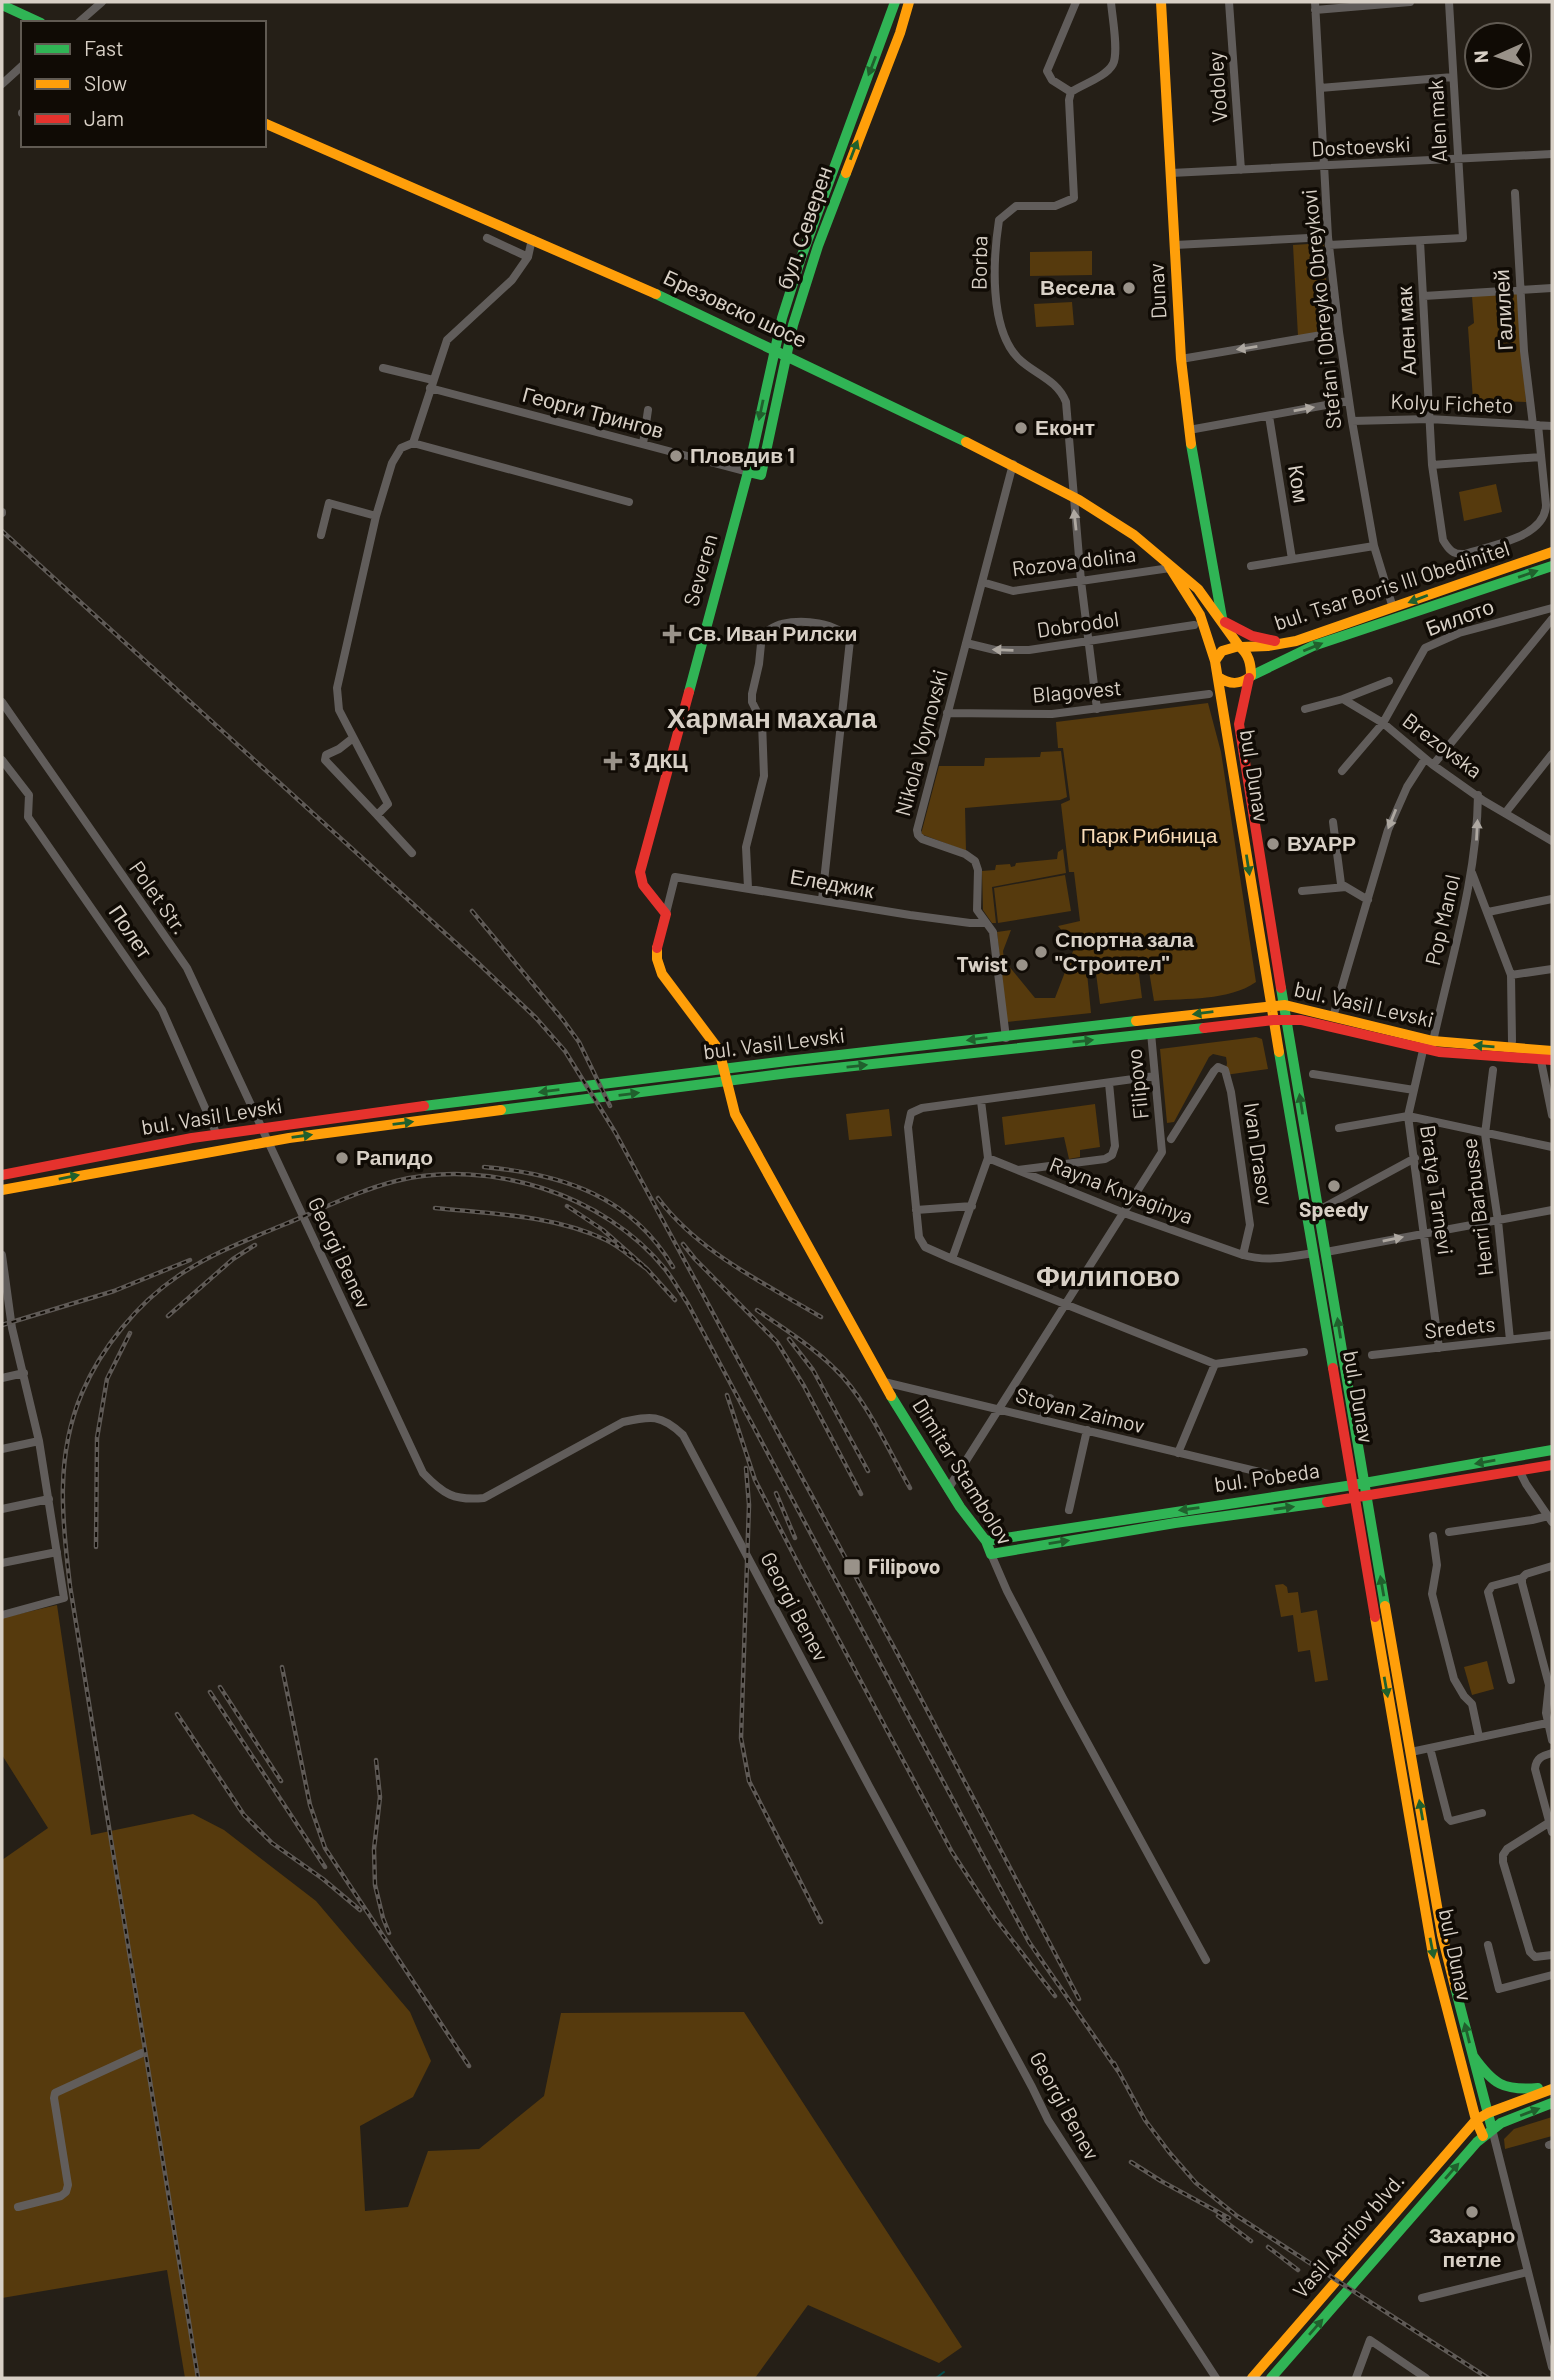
<svg xmlns="http://www.w3.org/2000/svg" width="1554" height="2380" font-family="Barlow,sans-serif">
<style>
.green{fill:#563a0d}
.lines{fill:none;stroke-linecap:round;stroke-linejoin:round}
.stream{stroke:#034c4c;stroke-width:2}
.street{stroke:#615d5b;stroke-width:8}
.fast{stroke:#30b455;stroke-width:10}
.slow{stroke:#ff9f0a;stroke-width:10}
.jam{stroke:#e5322d;stroke-width:10}
.rail-casing{stroke:#5f5a56;stroke-width:4.5}
.rail{stroke:#100b05;stroke-width:2;stroke-dasharray:5;stroke-linecap:butt}
.oneway{fill:#20602d}
.oneway2{fill:#aea8a1}
.poi-dot{fill:#999289;stroke:#100b05;stroke-width:2.5}
.labels{text-anchor:middle;stroke-width:7;stroke-linejoin:round;paint-order:stroke}
.street-label{font-size:21px;fill:#d8d0c6;stroke:#100b05}
.poi-label{font-size:21px;font-weight:bold;fill:#d8d0c6;stroke:#100b05;text-anchor:start}
.park-label{font-size:21px;fill:#f9dcb8;stroke:#100b05}
.district-label{font-size:28px;font-weight:bold;fill:#d8d0c6;stroke:#100b05}
</style>
<rect width="100%" height="100%" fill="#251f17"/>
<path class="green" d="M 1324,243 L 1329,330 L 1298,336 L 1293,245 Z
M 1092,251 L 1092,275 L 1030,276 L 1030,252 Z
M 1518,293 L 1526,402 L 1473,400 L 1468,327 L 1474,323 L 1472,296 Z
M 1072,302 L 1074,325 L 1036,327 L 1034,304 Z
M 1496,484 L 1502,512 L 1464,521 L 1459,492 Z
M 1208,703 L 1221,752 L 1256,982 C 1229,1001 1186,998 1154,1001 L 1148,965 L 1087,973 L 1091,1013 L 1007,1022 L 997,932 L 1011,930 L 1003,951 L 1004,960 L 1035,998 L 1055,998 L 1075,946 L 1058,926 L 1080,921 L 1074,872 L 1069,872 L 1061,804 L 1070,800 L 1063,748 L 1058,748 L 1056,722 Z
M 1061,751 L 1067,797 L 1060,800 L 965,808 L 966,851 L 921,834 L 939,766 L 984,766 L 985,758 L 1040,757 L 1041,752 Z
M 1063,849 L 1066,873 L 992,887 L 996,923 L 992,923 L 983,910 L 982,871 L 995,870 L 996,865 L 1010,864 L 1011,867 L 1015,866 L 1016,863 L 1057,859 L 1058,852 Z
M 1065,875 L 1071,911 L 998,923 L 994,888 Z
M 1138,967 L 1142,998 L 1100,1004 L 1096,973 Z
M 1256,1037 L 1262,1039 L 1268,1069 L 1225,1075 L 1227,1063 L 1226,1057 L 1213,1054 L 1209,1057 L 1174,1122 L 1167,1123 L 1160,1049 Z
M 1095,1104 L 1100,1147 L 1080,1150 L 1080,1157 L 1069,1159 L 1064,1137 L 1005,1145 L 1002,1117 Z
M 889,1109 L 892,1136 L 849,1140 L 846,1114 Z
M 1283,1584 L 1287,1587 L 1288,1593 L 1298,1592 L 1301,1613 L 1317,1610 L 1328,1680 L 1315,1682 L 1310,1650 L 1298,1652 L 1293,1615 L 1281,1617 L 1275,1585 Z
M 57,1605 L 91,1835 L 193,1814 L 224,1830 L 316,1901 L 410,2012 L 431,2061 L 413,2097 L 360,2126 L 365,2211 L 408,2207 L 428,2151 L 479,2149 L 544,2096 L 561,2013 L 744,2012 L 962,2347 L 939,2363 L 808,2305 L 755,2378 L 185,2378 L 167,2270 L 2,2298 L 2,1860 L 48,1828 L 2,1755 L 2,1618 Z
M 1487,1661 L 1494,1689 L 1472,1695 L 1464,1667 Z
M 1552,2117 L 1552,2136 L 1505,2149 L 1504,2139 L 1514,2129 Z"/>
<g class="lines">
<path class="stream" d="M 936,2378 L 944,2372"/>
<path class="street" d="M 1229,2 L 1241,170
M 1315,2 L 1328,237 L 1339,332 L 1352,421 L 1374,546 L 1393,608
M 1315,10 L 1410,2
M 78,23 L 102,2
M 2,84 L 23,65
M 1320,88 L 1453,77
M 1071,92 L 1052,80 L 1047,71 L 1076,2
M 22,113 L 23,113
M 1171,173 L 1552,154
M 1515,193 L 1524,351 L 1533,425
M 487,238 L 528,257
M 1420,241 L 1432,465 L 1443,540 C 1449,550 1453,555 1465,554 C 1491,545 1545,538 1546,505 L 1538,425
M 1175,245 L 1328,237
M 1329,245 L 1463,238 L 1449,2
M 1424,296 L 1552,288
M 1181,359 L 1339,332
M 383,368 L 433,380
M 430,388 L 748,472
M 1269,416 L 1292,559
M 1352,421 L 1429,419 L 1552,426
M 1189,430 L 1348,401
M 413,443 L 629,502
M 643,444 L 648,410
M 1432,465 L 1541,457
M 2,512 L 2,513
M 321,535 L 329,503 L 376,516
M 1251,566 L 1374,546
M 982,582 L 1013,591 L 1170,568
M 966,643 L 995,650 L 1029,650 L 1194,625
M 1343,699 L 1389,681
M 2,702 L 187,968 L 423,1473 C 443,1494 454,1501 484,1498 L 623,1422 C 651,1416 661,1414 683,1435 L 869,1786 L 1032,2087 L 1048,2120 L 1216,2378
M 1097,709 L 1081,581 L 1066,402 C 1057,379 1034,374 1018,358 C 989,328 993,259 999,220 L 1016,206 L 1055,206 L 1074,198 L 1069,100 L 1071,92 C 1083,84 1106,77 1113,64 C 1119,52 1112,16 1111,2
M 1305,709 L 1343,699 L 1383,723 L 1433,765 L 1484,801 L 1552,841
M 947,713 L 1052,714 L 1209,694
M 353,738 L 339,749 L 326,755 L 325,760 L 377,815
M 2,760 L 29,795 L 28,817 L 162,1010 L 217,1135
M 1433,765 L 1552,619
M 1342,771 L 1383,723 L 1425,648 L 1459,633 L 1552,608
M 1506,812 L 1552,754
M 1333,822 L 1341,884 L 1368,900
M 412,853 L 377,815 L 388,804 L 339,710 L 337,688 L 376,516 L 392,463 L 401,448 L 413,443 L 447,340 L 512,280 L 528,257 L 532,239
M 1472,873 L 1511,975 L 1512,1041
M 748,888 L 746,847 L 764,776 L 762,722 L 752,702 L 752,694 L 759,664 L 762,634 C 768,631 775,625 782,624 C 802,619 837,622 850,640 L 822,900
M 1302,891 L 1346,887
M 1488,912 L 1552,899
M 666,913 L 675,877 L 910,915 L 970,923 L 985,923
M 1511,975 L 1552,969
M 1333,1017 L 1388,830 L 1407,787 L 1425,759
M 1006,1038 L 993,932 L 977,910 L 978,870 L 975,861 L 965,854 L 922,839 L 918,835 L 917,830 L 1013,464
M 1424,1046 L 1408,1116 L 1439,1348
M 1432,1046 C 1450,962 1477,880 1478,795
M 1540,1056 L 1552,1115
M 1493,1070 L 1485,1134 L 1498,1221 L 1510,1340
M 1313,1074 L 1414,1090
M 1155,1076 L 922,1108 L 911,1113 L 908,1127 L 919,1237 L 925,1247 L 952,1259 L 1215,1364 L 1304,1352
M 1339,1128 L 1408,1116 L 1552,1147
M 1171,1139 L 1214,1071 L 1218,1067 L 1225,1070 L 1231,1092 L 1250,1225 L 1243,1255
M 988,1158 L 1124,1213 L 1243,1255 C 1267,1262 1289,1257 1314,1253
M 1018,1170 L 1105,1159 L 1112,1155 L 1115,1146 L 1109,1083
M 916,1210 L 972,1206
M 1319,1210 L 1415,1158
M 1326,1252 L 1552,1210
M 2,1255 L 12,1328 L 39,1441 L 64,1598 L 2,1615
M 952,1259 L 988,1158 L 981,1101
M 1372,1355 L 1552,1335
M 2,1378 L 24,1373
M 884,1382 L 1268,1474
M 1042,1420 L 1050,1398
M 2,1449 L 39,1441
M 1178,1453 L 1215,1364
M 1519,1470 L 1526,1484 L 1552,1522
M 948,1489 L 1162,1152 L 1151,1033
M 2,1509 L 49,1499
M 1069,1510 L 1087,1430
M 1449,1532 L 1532,1520 L 1548,1516
M 1433,1536 L 1437,1565 L 1432,1594 L 1454,1679 L 1464,1696 L 1472,1704 L 1479,1737
M 991,1554 L 1007,1591 L 1063,1698 L 1206,1960
M 2,1563 L 57,1552
M 1552,1566 L 1526,1574 L 1522,1578 L 1522,1583 L 1549,1685 L 1546,1713 L 1552,1740
M 1511,1680 L 1488,1592 L 1492,1586 L 1522,1578
M 1430,1748 L 1448,1818 L 1451,1821 L 1482,1813
M 1411,1752 L 1552,1722
M 1552,1753 C 1542,1756 1536,1758 1535,1769 L 1552,1832
M 1550,1822 L 1507,1849 L 1503,1855 L 1503,1862 L 1530,1952 L 1535,1957 L 1552,1955
M 1488,1945 L 1499,1989 L 1552,1975
M 1492,2129 L 1552,2367
M 1549,2145 L 1552,2144
M 18,2207 L 61,2196 L 66,2192 L 68,2185 L 54,2098 L 55,2093 L 142,2053
M 1422,2298 L 1528,2272
M 1356,2378 L 1370,2340 L 1426,2378"/>
<path class="fast" d="M 2,5 L 41,23
M 656,294 L 966,442
M 1191,444 L 1222,618
M 748,472 L 761,475 L 793,325 L 818,246 L 846,173
M 1251,676 L 1313,646 L 1552,566
M 689,692 L 748,472 L 782,318 L 801,258 L 895,2
M 1281,988 L 1385,1606
M 1279,1052 L 1333,1368
M 424,1106 L 787,1061 L 1136,1021
M 501,1110 L 789,1073 L 1204,1028
M 891,1396 L 960,1507 L 986,1541 L 991,1554 L 1175,1523 L 1327,1502
M 986,1541 L 1353,1485 L 1552,1450
M 1455,1987 L 1492,2129
M 1473,2056 C 1493,2084 1503,2091 1538,2088
M 1271,2378 L 1477,2142 L 1501,2123 L 1552,2103"/>
<path class="slow" d="M 1161,2 L 1181,359 L 1191,444
M 264,123 L 656,294
M 846,173 L 900,33 L 909,2
M 966,442 L 1079,500 L 1134,535 L 1198,589 L 1239,646
M 1169,566 L 1200,615 L 1215,661 L 1279,1052
M 1242,647 L 1268,646 L 1296,641 L 1552,552
M 1215,661 L 1222,651 L 1239,646 C 1249,654 1251,664 1251,676 C 1240,685 1230,685 1218,677
M 657,948 L 657,959 L 662,974 L 719,1050 L 735,1114 L 891,1396
M 1136,1021 L 1285,1005 L 1433,1041 L 1552,1051
M 2,1190 L 289,1138 L 501,1110
M 1385,1606 L 1442,1935 L 1455,1987
M 1375,1617 L 1433,1955 L 1476,2120 L 1483,2136
M 1252,2378 L 1476,2120 L 1488,2113 L 1552,2089"/>
<path class="jam" d="M 1225,622 L 1252,636 L 1275,641
M 1249,678 L 1239,724 L 1281,988
M 657,948 L 666,914 L 643,885 L 640,872 L 689,692
M 1204,1028 L 1273,1020 L 1301,1020 L 1439,1052 L 1552,1060
M 2,1175 L 192,1138 L 424,1106
M 1333,1368 L 1375,1617
M 1327,1502 L 1552,1465"/>
<g class="rail-casing">
<path id="rail" d="M 2,531 L 478,963 L 536,1018 L 565,1051 L 615,1132 L 897,1653 L 1079,1999
M 472,911 L 563,1020 L 579,1042 L 610,1106
M 484,1167 C 562,1174 631,1196 673,1267
M 658,1198 C 698,1252 764,1283 821,1317
M 435,1208 C 493,1214 553,1215 606,1240 C 621,1247 634,1260 647,1269 L 603,1230 L 567,1206
M 683,1244 L 695,1259 L 777,1342 L 804,1386 L 861,1494
M 647,1269 L 675,1300
M 757,1310 C 784,1329 812,1346 835,1369 C 865,1397 889,1451 910,1488
M 168,1316 L 233,1259 L 255,1245
M 2,1325 L 114,1291 L 190,1260
M 789,1339 L 813,1370 L 868,1471
M 727,1395 L 755,1480 L 801,1569 L 952,1852 L 995,1918 L 1055,1996
M 746,1468 L 749,1505 L 741,1738 L 749,1781 L 821,1922
M 776,1493 L 795,1538
M 96,1547 L 97,1438 L 107,1379 L 130,1333
M 282,1667 L 310,1805 L 325,1848 L 469,2066
M 220,1687 L 281,1781
M 210,1692 L 325,1867
M 177,1714 L 244,1815 L 272,1843 L 323,1879 L 360,1910
M 376,1760 L 380,1797 L 374,1849 L 375,1885 L 383,1918 L 389,1933
M 1114,2063 L 1145,2120 L 1169,2152 L 1196,2183 L 1237,2216 L 1488,2378
M 1131,2162 L 1161,2181 L 1229,2218
M 1218,2216 L 1251,2241
M 1268,2247 L 1298,2270
M 198,2378 L 70,1586 C 62,1520 55,1456 82,1393 C 101,1348 138,1303 178,1276 C 210,1254 247,1240 283,1225 C 320,1210 357,1191 396,1181 C 489,1158 604,1194 665,1269 C 673,1279 680,1292 688,1304 L 1029,1942 L 1118,2071"/>
</g>
<use href="#rail" class="rail"/>
</g>
<defs><path id="oneway-solid" d="M-6-.8H1V-3.2L6.5 0L1 3.2V.8H-6Z" transform="scale(1.75)"/></defs>
<g class="oneway">
<use href="#oneway-solid" transform="translate(872 66) rotate(111)"/>
<use href="#oneway-solid" transform="translate(854 150) rotate(-69)"/>
<use href="#oneway-solid" transform="translate(761 410) rotate(102)"/>
<use href="#oneway-solid" transform="translate(1528 574) rotate(-19)"/>
<use href="#oneway-solid" transform="translate(1418 599) rotate(159)"/>
<use href="#oneway-solid" transform="translate(1313 647) rotate(-22)"/>
<use href="#oneway-solid" transform="translate(1248 865) rotate(81)"/>
<use href="#oneway-solid" transform="translate(1203 1013) rotate(173)"/>
<use href="#oneway-solid" transform="translate(977 1039) rotate(173)"/>
<use href="#oneway-solid" transform="translate(1083 1041) rotate(-6)"/>
<use href="#oneway-solid" transform="translate(1484 1046) rotate(-175)"/>
<use href="#oneway-solid" transform="translate(857 1066) rotate(-6)"/>
<use href="#oneway-solid" transform="translate(549 1091) rotate(173)"/>
<use href="#oneway-solid" transform="translate(629 1094) rotate(-7)"/>
<use href="#oneway-solid" transform="translate(1301 1104) rotate(-99)"/>
<use href="#oneway-solid" transform="translate(403 1123) rotate(-7)"/>
<use href="#oneway-solid" transform="translate(302 1136) rotate(-8)"/>
<use href="#oneway-solid" transform="translate(69 1177) rotate(-11)"/>
<use href="#oneway-solid" transform="translate(1339 1328) rotate(-99)"/>
<use href="#oneway-solid" transform="translate(1485 1462) rotate(170)"/>
<use href="#oneway-solid" transform="translate(1284 1508) rotate(-8)"/>
<use href="#oneway-solid" transform="translate(1189 1509) rotate(172)"/>
<use href="#oneway-solid" transform="translate(1059 1542) rotate(-9)"/>
<use href="#oneway-solid" transform="translate(1382 1586) rotate(-100)"/>
<use href="#oneway-solid" transform="translate(1386 1687) rotate(80)"/>
<use href="#oneway-solid" transform="translate(1421 1810) rotate(-100)"/>
<use href="#oneway-solid" transform="translate(1432 1948) rotate(79)"/>
<use href="#oneway-solid" transform="translate(1467 2033) rotate(-104)"/>
<use href="#oneway-solid" transform="translate(1530 2112) rotate(-21)"/>
<use href="#oneway-solid" transform="translate(1452 2171) rotate(-49)"/>
<use href="#oneway-solid" transform="translate(1316 2327) rotate(-49)"/>
</g>
<g class="oneway2">
<use href="#oneway-solid" transform="translate(1247 348) rotate(171)"/>
<use href="#oneway-solid" transform="translate(1304 409) rotate(-10)"/>
<use href="#oneway-solid" transform="translate(1075 520) rotate(-96)"/>
<use href="#oneway-solid" transform="translate(1003 650) rotate(-178)"/>
<use href="#oneway-solid" transform="translate(1392 819) rotate(112)"/>
<use href="#oneway-solid" transform="translate(1477 830) rotate(-87)"/>
<use href="#oneway-solid" transform="translate(1393 1239) rotate(-11)"/>
</g>
<g class="poi-dot">
<circle cx="1129" cy="288" r="7"/>
<circle cx="1021" cy="428" r="7"/>
<circle cx="676" cy="456" r="7"/>
<path d="M668.5 623.5h7v7h7v7h-7v7h-7v-7h-7v-7h7z"/>
<path d="M609.5 750.5h7v7h7v7h-7v7h-7v-7h-7v-7h7z"/>
<circle cx="1273" cy="844" r="7"/>
<circle cx="1041" cy="952" r="7"/>
<circle cx="1022" cy="965" r="7"/>
<circle cx="342" cy="1158" r="7"/>
<circle cx="1334" cy="1186" r="7"/>
<rect x="843" y="1558" width="18" height="18" rx="3.5"/>
<circle cx="1472" cy="2212" r="7"/>
</g>
<g class="labels">
<g class="street-label">
<text transform="translate(1218 87) rotate(-94)" y="7">Vodoley</text>
<text transform="translate(1438 121) rotate(-93)" y="7">Alen mak</text>
<text transform="translate(1361 147) rotate(-3)" y="7">Dostoevski</text>
<text transform="translate(805 228) rotate(-71)" y="7">бул. Северен</text>
<text transform="translate(980 263) rotate(-89)" y="7">Borba</text>
<text transform="translate(1158 291) rotate(-93)" y="7">Dunav</text>
<text transform="translate(735 309) rotate(25)" y="7">Брезовско шосе</text>
<text transform="translate(1322 309) rotate(-96)" y="7">Stefan i Obreyko Obreykovi</text>
<text transform="translate(1504 310) rotate(-93)" y="7">Галилей</text>
<text transform="translate(1407 331) rotate(-93)" y="7">Ален мак</text>
<text transform="translate(1452 404) rotate(2)" y="7">Kolyu Ficheto</text>
<text transform="translate(593 413) rotate(15)" y="7">Георги Трингов</text>
<text transform="translate(1298 484) rotate(81)" y="7">Ком</text>
<text transform="translate(1074 562) rotate(-7)" y="7">Rozova dolina</text>
<text transform="translate(701 570) rotate(-74)" y="7">Severen</text>
<text transform="translate(1392 586) rotate(-18)" y="7">bul. Tsar Boris III Obedinitel</text>
<text transform="translate(1460 618) rotate(-20)" y="7">Билото</text>
<text transform="translate(1078 625) rotate(-8)" y="7">Dobrodol</text>
<text transform="translate(1077 692) rotate(-5)" y="7">Blagovest</text>
<text transform="translate(922 743) rotate(-75)" y="7">Nikola Voynovski</text>
<text transform="translate(1442 746) rotate(37)" y="7">Brezovska</text>
<text transform="translate(1254 776) rotate(81)" y="7">bul. Dunav</text>
<text transform="translate(832 884) rotate(10)" y="7">Еледжик</text>
<text transform="translate(158 898) rotate(55)" y="7">Polet Str.</text>
<text transform="translate(1443 920) rotate(-77)" y="7">Pop Manol</text>
<text transform="translate(130 932) rotate(56)" y="7">Полет</text>
<text transform="translate(1364 1005) rotate(13)" y="7">bul. Vasil Levski</text>
<text transform="translate(774 1044) rotate(-7)" y="7">bul. Vasil Levski</text>
<text transform="translate(1138 1084) rotate(-96)" y="7">Filipovo</text>
<text transform="translate(212 1117) rotate(-9)" y="7">bul. Vasil Levski</text>
<text transform="translate(1258 1154) rotate(82)" y="7">Ivan Drasov</text>
<text transform="translate(1436 1190) rotate(82)" y="7">Bratya Tarnevi</text>
<text transform="translate(1121 1191) rotate(21)" y="7">Rayna Knyaginya</text>
<text transform="translate(1478 1207) rotate(-97)" y="7">Henri Barbusse</text>
<text transform="translate(339 1253) rotate(65)" y="7">Georgi Benev</text>
<text transform="translate(1460 1328) rotate(-6)" y="7">Sredets</text>
<text transform="translate(1358 1397) rotate(80)" y="7">bul. Dunav</text>
<text transform="translate(1080 1411) rotate(14)" y="7">Stoyan Zaimov</text>
<text transform="translate(962 1472) rotate(58)" y="7">Dimitar Stambolov</text>
<text transform="translate(1267 1478) rotate(-8)" y="7">bul. Pobeda</text>
<text transform="translate(794 1607) rotate(62)" y="7">Georgi Benev</text>
<text transform="translate(1455 1955) rotate(78)" y="7">bul. Dunav</text>
<text transform="translate(1064 2106) rotate(61)" y="7">Georgi Benev</text>
<text transform="translate(1349 2236) rotate(-49)" y="7">Vasil Aprilov blvd.</text>
</g>
<g class="poi-label">
<text x="1115" y="295" text-anchor="end">Весела</text>
<text x="1035" y="435">Еконт</text>
<text x="690" y="463">Пловдив 1</text>
<text x="688" y="641">Св. Иван Рилски</text>
<text x="629" y="768">3 ДКЦ</text>
<text x="1287" y="851">ВУАРР</text>
<text x="1055" y="947">Спортна зала<tspan x="1055" dy="24">"Строител"</tspan></text>
<text x="1008" y="972" text-anchor="end">Twist</text>
<text x="356" y="1165">Рапидо</text>
<text x="1334" y="1217" text-anchor="middle">Speedy</text>
<text x="868" y="1574">Filipovo</text>
<text x="1472" y="2243" text-anchor="middle">Захарно<tspan x="1472" dy="24">петле</tspan></text>
</g>
<g class="park-label">
<text x="1149" y="843">Парк Рибница</text>
</g>
<g class="district-label">
<text x="772" y="728">Харман махала</text>
<text x="1108" y="1286">Филипово</text>
</g>
</g>
<rect width="1554" height="2380" fill="none" stroke="#d8d0c6" stroke-width="7"/>
<rect x="21" y="21" width="245" height="126" fill="#100b05" stroke="#605a52" stroke-width="2"/>
<rect x="35" y="44" width="35" height="10" fill="#30b455" stroke="#605a52" stroke-width="2"/>
<text x="84" y="56" font-size="21" fill="#d8d0c6">Fast</text>
<rect x="35" y="79" width="35" height="10" fill="#ff9f0a" stroke="#605a52" stroke-width="2"/>
<text x="84" y="91" font-size="21" fill="#d8d0c6">Slow</text>
<rect x="35" y="114" width="35" height="10" fill="#e5322d" stroke="#605a52" stroke-width="2"/>
<text x="84" y="126" font-size="21" fill="#d8d0c6">Jam</text>
<g transform="translate(1498 56) rotate(267)"><circle r="33" fill="#100b05" stroke="#605a52" stroke-width="2"/>
<path d="M0-5L12 26L0 18L-12 26Z" fill="#999289"/>
<text y="-10" font-size="19" font-weight="bold" text-anchor="middle" fill="#d8d0c6">N</text>
</g>
</svg>
